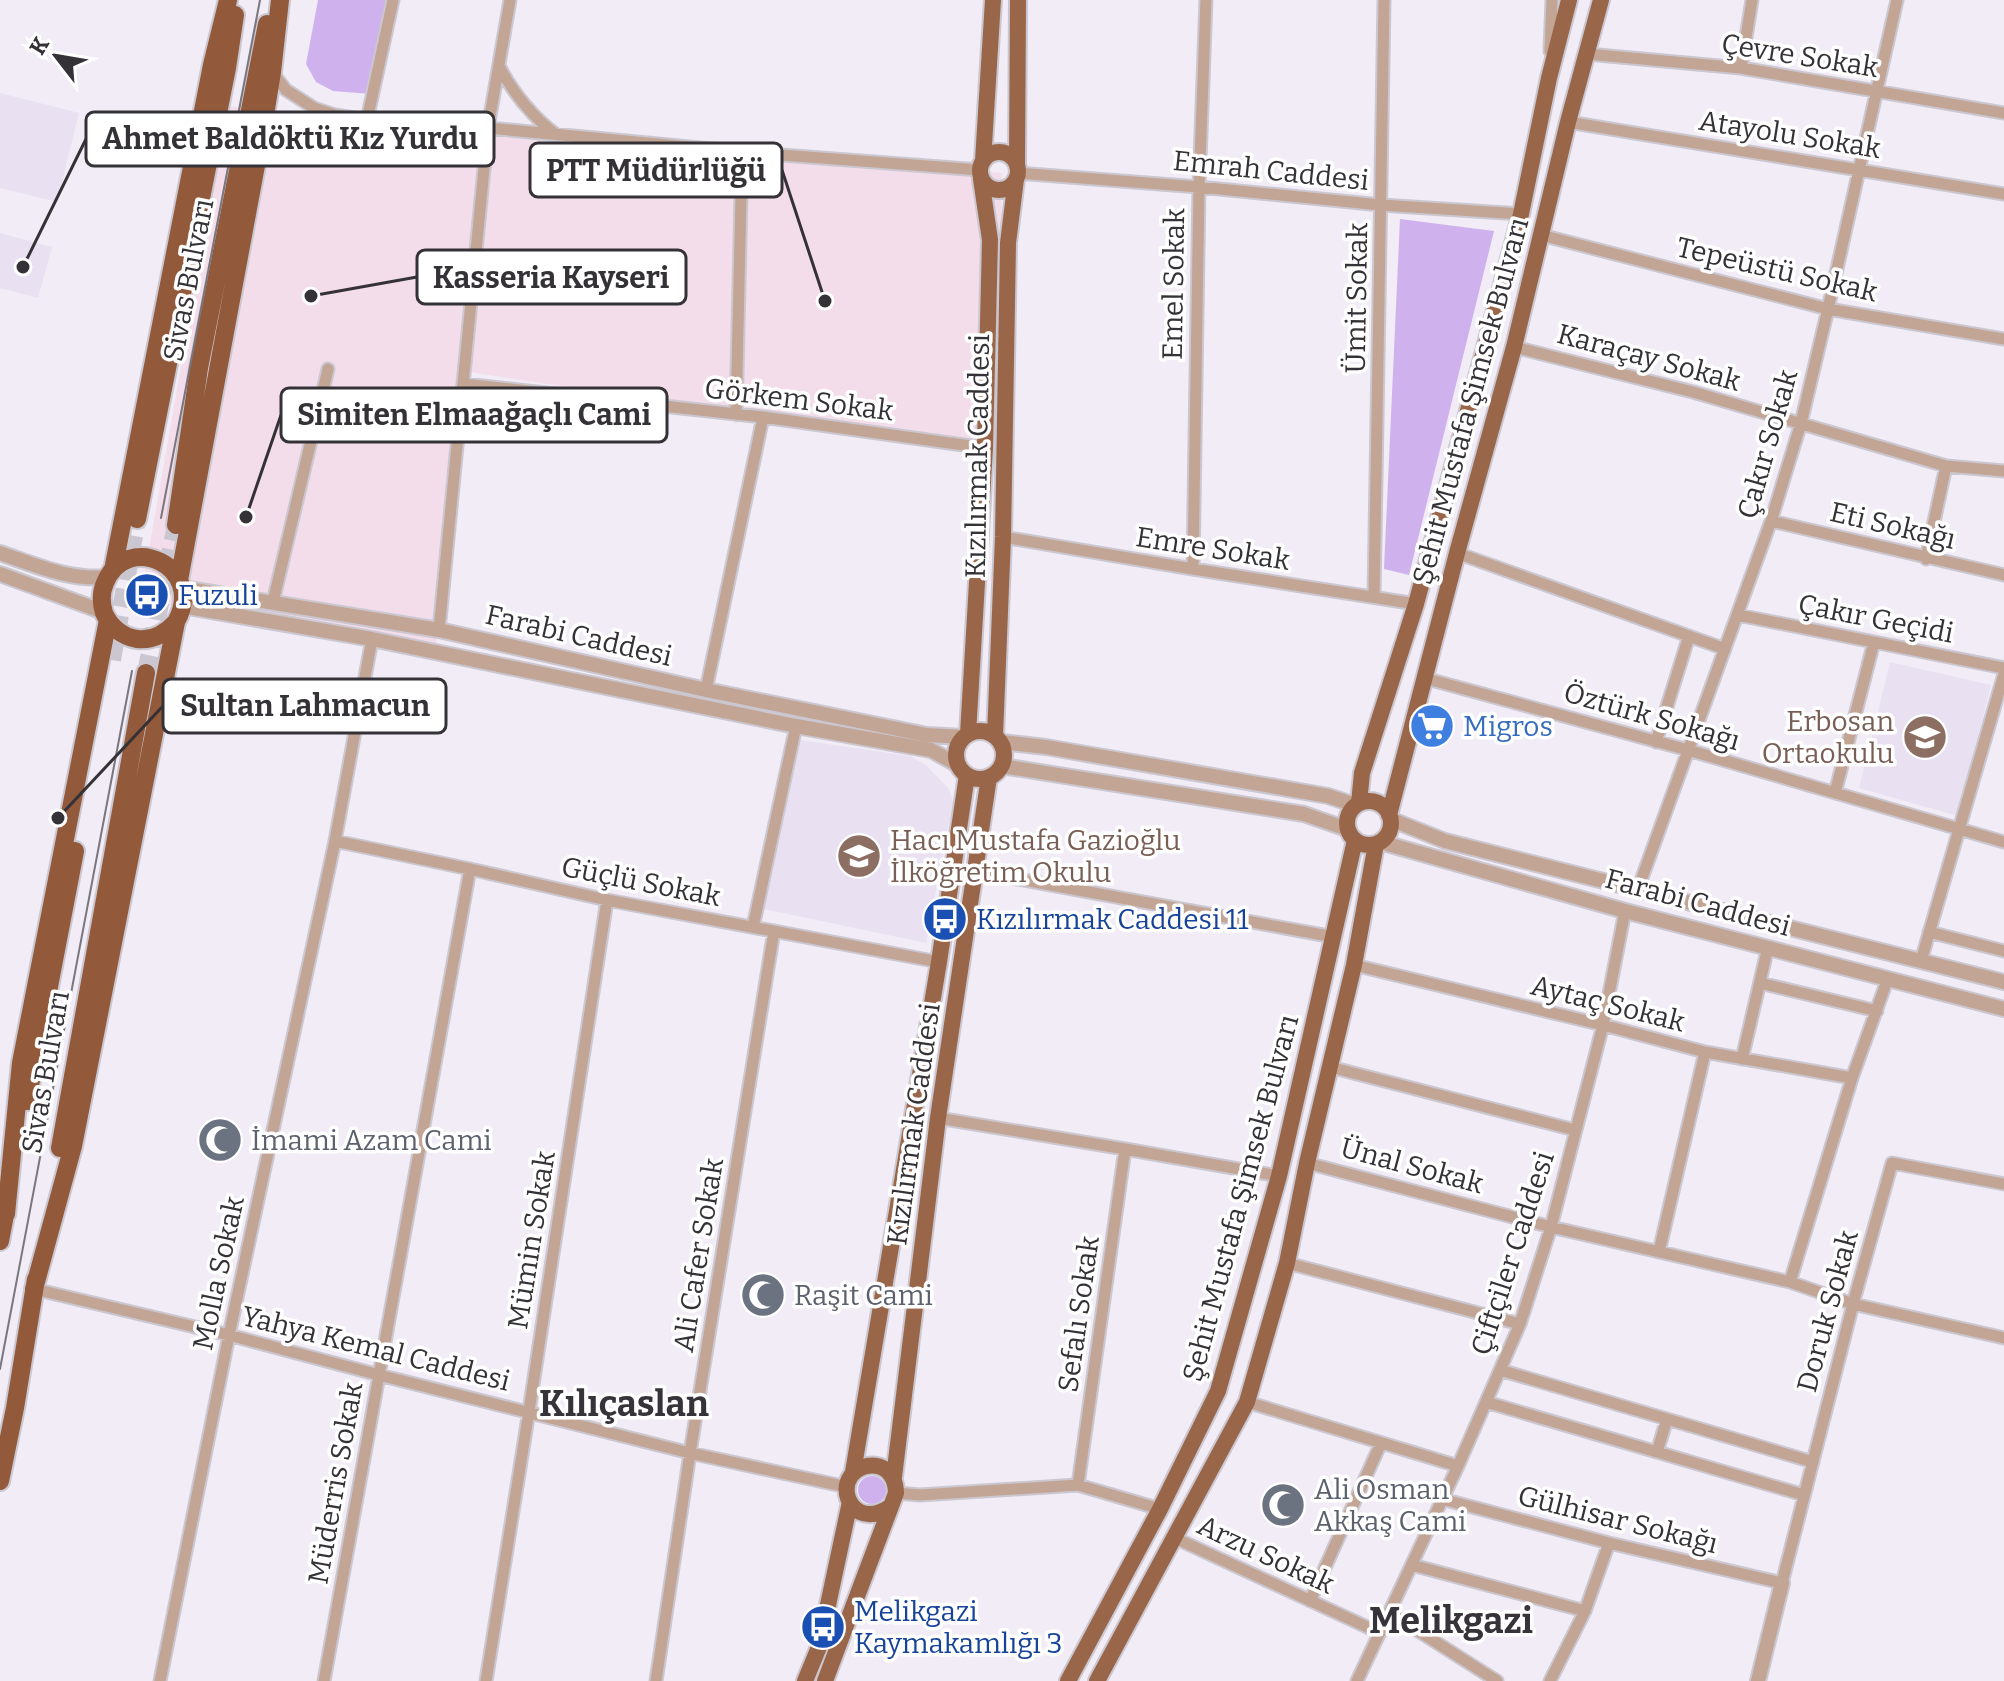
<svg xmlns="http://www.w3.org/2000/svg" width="2004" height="1681" font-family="Bitter,serif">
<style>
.commercial{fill:#f3ddea}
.built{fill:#e9e1f2}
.green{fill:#cfb2ed}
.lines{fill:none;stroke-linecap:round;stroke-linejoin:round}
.trunk-tunnel{stroke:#cbc7d0;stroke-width:18;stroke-dasharray:18 9;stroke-linecap:butt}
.minor-casing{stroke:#cbc7d0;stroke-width:15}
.tertiary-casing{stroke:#cbc7d0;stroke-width:18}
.primary-casing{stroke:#cbc7d0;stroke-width:20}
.trunk-casing{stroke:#cbc7d0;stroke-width:22}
.minor{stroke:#c2a594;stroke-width:11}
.tertiary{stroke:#c2a594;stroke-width:14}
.primary{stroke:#9a6649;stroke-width:16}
.trunk{stroke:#925a3a;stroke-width:18}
.tram{stroke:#7a767d;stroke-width:2}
.labels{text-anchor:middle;stroke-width:7;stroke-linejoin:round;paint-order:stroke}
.street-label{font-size:28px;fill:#343236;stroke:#fff}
.transit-label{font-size:28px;fill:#164399;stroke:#fff;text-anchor:start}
.education-label{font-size:28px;fill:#785e54;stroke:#fff;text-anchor:end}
.shop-label{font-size:28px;fill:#366cbe;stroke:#fff;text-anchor:start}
.worship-label{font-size:28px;fill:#5b616d;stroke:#fff;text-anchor:start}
.district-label{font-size:36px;font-weight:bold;fill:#36333a;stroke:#fff}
.leader{fill:none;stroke:#343236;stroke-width:3}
.callout-dot{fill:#343236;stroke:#fff;stroke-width:3}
.callout{fill:#fff;stroke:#343236;stroke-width:3}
.callout-label{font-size:30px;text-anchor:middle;font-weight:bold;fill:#343236}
</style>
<rect width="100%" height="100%" fill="#f1ecf6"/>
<path class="commercial" d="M 227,106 L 497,133 L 1002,173 L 997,453 L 469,372 L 435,654 L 140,600 Z"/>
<path class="built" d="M 0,93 L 79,113 L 57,202 L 0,188 Z
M 0,233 L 52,247 L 38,298 L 0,288 Z
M 1890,662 L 1991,685 L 1958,816 L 1859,788 Z
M 800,740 L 910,756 L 926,765 L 949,789 L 953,802 L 926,943 L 764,909 Z"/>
<path class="green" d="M 318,0 L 391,0 L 371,94 L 333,91 L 316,82 L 306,64 Z
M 1400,219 L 1494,231 L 1409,575 L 1384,569 Z
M858 1490a14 14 0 1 1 28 0a14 14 0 1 1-28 0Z"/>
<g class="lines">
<path class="trunk-tunnel" d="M 112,660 L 137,519
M 146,673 L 176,525"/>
<g class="minor-casing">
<path id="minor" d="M 1550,51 L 1552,0
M 1587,54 L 1741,68 L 2004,113
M 499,66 C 513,93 531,115 555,134
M 1741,68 L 1752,0
M 272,72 L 286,90 L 314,108 L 335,115 L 367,120 L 488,128 L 742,152 L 980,170
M 367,120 L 393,0
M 1568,122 L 2004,194
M 262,133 L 292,122 L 327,116
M 1017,173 L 1199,187 L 1381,205 L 1521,214
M 1541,235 L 1828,309 L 2004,339
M 1514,347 L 1693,392 L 1946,466 L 2004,471
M 464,384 L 763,417 L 985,448
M 736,415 L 742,152
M 1771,521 L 2004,575
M 1003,537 L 1193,569 L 1416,604
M 1457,553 L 1725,649
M 1926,559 L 1946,466
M 1193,569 L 1199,187 L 1206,0
M 1374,597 L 1384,0
M 273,602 L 328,369
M 1738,615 L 2004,668
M 439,630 L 488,128 L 510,0
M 1424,678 L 1688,750 L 2004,842
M 706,690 L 763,417
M 1656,742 L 1689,636
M 1835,793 L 1874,642
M 335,841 L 470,869 L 607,900 L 939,962
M 974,871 L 1334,937
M 1638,889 L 1771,521 L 1801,423 L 1828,309 L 1897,0
M 753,927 L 796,726
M 1929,932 L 2004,951
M 1921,961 L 2004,674
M 1354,965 L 1603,1025 L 1705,1052 L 1852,1078
M 1760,983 L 1877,1011
M 1742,1059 L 1768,947
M 1330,1067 L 1575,1130
M 938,1118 L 1125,1149 L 1279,1176
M 1307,1163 L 1551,1227 L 1790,1282 L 1853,1304 L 2004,1338
M 1659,1252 L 1705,1052
M 1287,1263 L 1520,1324
M 1790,1282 L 1852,1078 L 1888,978
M 34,1289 L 229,1335 L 379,1375 L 690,1453 L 847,1487
M 1500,1370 L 1813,1462
M 1247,1402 L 1458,1466
M 1486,1402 L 1804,1495
M 1657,1452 L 1667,1419
M 1078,1485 L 1125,1149
M 896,1493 L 920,1495 L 1078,1485 L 1160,1509
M 1442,1499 L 1609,1543 L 1782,1583 L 1853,1304 L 1892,1163 L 2004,1184
M 1175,1538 L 1380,1633
M 1412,1565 L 1585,1611
M 1310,1601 L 1381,1443
M 1390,1613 L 1497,1681
M 160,1681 L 229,1335 L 335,841 L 372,639
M 324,1681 L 470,869
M 486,1681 L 529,1411 L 607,900
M 656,1681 L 690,1453 L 774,931
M 1357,1681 L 1458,1466 L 1520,1324 L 1551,1227 L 1603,1025 L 1625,911
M 1550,1681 L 1585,1611 L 1609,1543"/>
</g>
<g class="tertiary-casing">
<path id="tertiary" d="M 0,553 C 35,565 70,581 108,577
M 0,574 L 104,612
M 182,588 L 439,630 L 706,690 L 927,735 L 964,737
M 182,606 L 372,639 L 796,726 L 931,750 L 958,765
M 1001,742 L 1046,747 L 1328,796 L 1355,805
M 1002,766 L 1304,814 L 1347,829
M 1390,819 L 1445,841 L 2004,982
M 1380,842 L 1625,911 L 2004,1009
M 1758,1681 L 1782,1583"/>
</g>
<g class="primary-casing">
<path id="primary" d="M980 171a19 19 0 1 1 38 0a19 19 0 1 1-38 0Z
M 983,161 L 993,0
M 1017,166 L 1018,0
M956 755a24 24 0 1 1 48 0a24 24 0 1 1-48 0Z
M 968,734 L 985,448 L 990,240 L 981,179
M 995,736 L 1003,537 L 1008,243 L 1016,179
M1347 823a22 22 0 1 1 44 0a22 22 0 1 1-44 0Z
M 1359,803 L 1362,773 L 1416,604 L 1521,214 L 1549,78 L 1569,0
M 1389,815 L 1457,553 L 1514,347 L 1568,122 L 1601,0
M 853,1472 L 939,962 L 967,775
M 894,1477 L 938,1118 L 989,777
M 805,1681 L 819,1647 L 850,1502
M 825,1681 L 896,1493 C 895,1449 837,1463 848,1498 C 850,1504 854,1509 860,1512 C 871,1517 881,1513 890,1507
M 1068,1681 L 1160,1509 L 1218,1391 L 1279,1176 L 1355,840
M 1097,1681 L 1247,1402 L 1287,1263 L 1307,1163 L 1354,965 L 1376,844"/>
</g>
<g class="trunk-casing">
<path id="trunk" d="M 137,519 L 227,68 L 235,15
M 176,525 L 199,368 L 267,24
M 113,570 L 212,65 L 228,0
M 179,580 L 262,133 L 272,72 L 280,0
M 27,1101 L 75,851
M 60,1148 L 146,673
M 6,1214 L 21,1063 L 108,620
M 0,1241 L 7,1204
M 34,1289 L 73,1146 L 176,622 C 207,566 126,530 105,583 C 101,592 101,603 104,613 C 110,627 123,637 137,639 C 153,641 166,633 176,622
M 0,1481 L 15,1408 L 36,1279"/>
</g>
<use href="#minor" class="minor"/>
<use href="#tertiary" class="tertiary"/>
<use href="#primary" class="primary"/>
<use href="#trunk" class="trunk"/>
<path class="tram" d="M 161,518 L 260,0
M 0,1369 L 132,671"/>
</g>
<defs>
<g id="bus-disc" transform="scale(2.3)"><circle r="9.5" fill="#1a4fb4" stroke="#fff"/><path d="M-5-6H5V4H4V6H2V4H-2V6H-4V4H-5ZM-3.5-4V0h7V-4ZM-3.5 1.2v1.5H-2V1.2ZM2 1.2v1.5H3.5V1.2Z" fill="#fff"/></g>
<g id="supermarket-disc" transform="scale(2.3)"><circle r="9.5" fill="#3f7fe0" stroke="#fff"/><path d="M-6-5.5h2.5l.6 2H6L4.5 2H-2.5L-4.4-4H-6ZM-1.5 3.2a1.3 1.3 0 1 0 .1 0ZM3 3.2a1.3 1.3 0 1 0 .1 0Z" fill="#fff"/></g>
<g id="school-disc" transform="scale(2.3)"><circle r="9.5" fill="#8d6e63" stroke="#fff"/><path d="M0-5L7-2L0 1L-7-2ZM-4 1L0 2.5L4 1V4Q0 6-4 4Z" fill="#fff"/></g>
<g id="mosque-disc" transform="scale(2.3)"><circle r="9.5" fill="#6b7280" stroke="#fff"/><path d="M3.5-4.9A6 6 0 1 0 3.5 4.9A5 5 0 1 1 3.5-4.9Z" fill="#fff"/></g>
</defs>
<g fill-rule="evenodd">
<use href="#bus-disc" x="147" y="595"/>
<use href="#supermarket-disc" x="1432" y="726"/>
<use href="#school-disc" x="1925" y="737"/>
<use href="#school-disc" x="859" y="856"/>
<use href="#bus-disc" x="945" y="919"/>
<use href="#mosque-disc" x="220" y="1140"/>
<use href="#mosque-disc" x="763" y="1295"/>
<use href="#mosque-disc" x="1283" y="1505"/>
<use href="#bus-disc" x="823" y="1627"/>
</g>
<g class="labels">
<g class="street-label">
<text transform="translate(1800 55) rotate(9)" y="10">Çevre Sokak</text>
<text transform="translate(1790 134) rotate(9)" y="10">Atayolu Sokak</text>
<text transform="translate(1271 170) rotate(6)" y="10">Emrah Caddesi</text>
<text transform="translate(1777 269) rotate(13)" y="10">Tepeüstü Sokak</text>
<text transform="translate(188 280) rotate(-79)" y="10">Sivas Bulvarı</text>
<text transform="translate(1173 284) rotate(-89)" y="10">Emel Sokak</text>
<text transform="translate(1356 298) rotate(-89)" y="10">Ümit Sokak</text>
<text transform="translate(1649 357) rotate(15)" y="10">Karaçay Sokak</text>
<text transform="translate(799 399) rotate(7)" y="10">Görkem Sokak</text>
<text transform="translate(1470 401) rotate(-75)" y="10">Şehit Mustafa Şimsek Bulvarı</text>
<text transform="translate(1767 444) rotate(-74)" y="10">Çakır Sokak</text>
<text transform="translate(977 456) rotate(-89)" y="10">Kızılırmak Caddesi</text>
<text transform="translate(1893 525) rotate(13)" y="10">Eti Sokağı</text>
<text transform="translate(1213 548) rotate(9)" y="10">Emre Sokak</text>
<text transform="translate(1876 618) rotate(11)" y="10">Çakır Geçidi</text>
<text transform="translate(579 635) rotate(13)" y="10">Farabi Caddesi</text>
<text transform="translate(1652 716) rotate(16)" y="10">Öztürk Sokağı</text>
<text transform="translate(641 881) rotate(11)" y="10">Güçlü Sokak</text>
<text transform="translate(1698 902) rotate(15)" y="10">Farabi Caddesi</text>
<text transform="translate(1608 1003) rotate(14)" y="10">Aytaç Sokak</text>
<text transform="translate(45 1072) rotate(-80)" y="10">Sivas Bulvarı</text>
<text transform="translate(913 1124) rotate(-82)" y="10">Kızılırmak Caddesi</text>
<text transform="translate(1412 1165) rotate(15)" y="10">Ünal Sokak</text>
<text transform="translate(1240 1198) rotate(-75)" y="10">Şehit Mustafa Şimsek Bulvarı</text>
<text transform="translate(531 1240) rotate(-81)" y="10">Mümin Sokak</text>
<text transform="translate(1512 1253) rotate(-72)" y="10">Çiftçiler Caddesi</text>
<text transform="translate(698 1255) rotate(-81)" y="10">Ali Cafer Sokak</text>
<text transform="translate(218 1273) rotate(-78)" y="10">Molla Sokak</text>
<text transform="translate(1827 1311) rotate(-75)" y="10">Doruk Sokak</text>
<text transform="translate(1078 1314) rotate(-82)" y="10">Sefalı Sokak</text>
<text transform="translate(376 1348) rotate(14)" y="10">Yahya Kemal Caddesi</text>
<text transform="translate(335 1483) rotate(-80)" y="10">Müderris Sokak</text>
<text transform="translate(1618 1519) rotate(14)" y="10">Gülhisar Sokağı</text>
<text transform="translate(1266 1554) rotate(25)" y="10">Arzu Sokak</text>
</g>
<g class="transit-label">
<text x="178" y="605">Fuzuli</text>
<text x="976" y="929">Kızılırmak Caddesi 11</text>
<text x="854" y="1621">Melikgazi<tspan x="854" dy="32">Kaymakamlığı 3</tspan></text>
</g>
<g class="education-label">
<text x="1894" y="731">Erbosan<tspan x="1894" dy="32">Ortaokulu</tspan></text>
<text x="890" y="850" text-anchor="start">Hacı Mustafa Gazioğlu<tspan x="890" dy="32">İlköğretim Okulu</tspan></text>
</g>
<g class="shop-label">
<text x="1463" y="736">Migros</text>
</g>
<g class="worship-label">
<text x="251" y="1150">İmami Azam Cami</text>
<text x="794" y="1305">Raşit Cami</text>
<text x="1314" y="1499">Ali Osman<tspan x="1314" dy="32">Akkaş Cami</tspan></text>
</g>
<g class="district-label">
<text x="624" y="1416">Kılıçaslan</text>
<text x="1451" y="1633">Melikgazi</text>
</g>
</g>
<path class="leader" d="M23 267L86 139M825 301L782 170M311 296L417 277M246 517L281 415M58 818L163 706"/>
<g class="callout-dot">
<circle cx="23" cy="267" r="8"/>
<circle cx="825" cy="301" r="8"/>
<circle cx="311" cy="296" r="8"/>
<circle cx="246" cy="517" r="8"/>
<circle cx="58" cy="818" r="8"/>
</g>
<g class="callout">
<rect x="86" y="112" width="408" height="54" rx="8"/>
<rect x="530" y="143" width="252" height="54" rx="8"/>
<rect x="417" y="250" width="269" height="54" rx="8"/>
<rect x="281" y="388" width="386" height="54" rx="8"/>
<rect x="163" y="679" width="283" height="54" rx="8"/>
</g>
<g class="callout-label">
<text x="290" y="149">Ahmet Baldöktü Kız Yurdu</text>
<text x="656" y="181">PTT Müdürlüğü</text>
<text x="551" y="288">Kasseria Kayseri</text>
<text x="474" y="425">Simiten Elmaağaçlı Cami</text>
<text x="305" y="716">Sultan Lahmacun</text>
</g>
<g transform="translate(56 56) rotate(301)" stroke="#ffffff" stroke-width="6" paint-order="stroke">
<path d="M0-6L14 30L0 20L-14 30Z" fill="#343236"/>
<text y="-12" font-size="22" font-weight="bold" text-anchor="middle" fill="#343236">K</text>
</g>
</svg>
